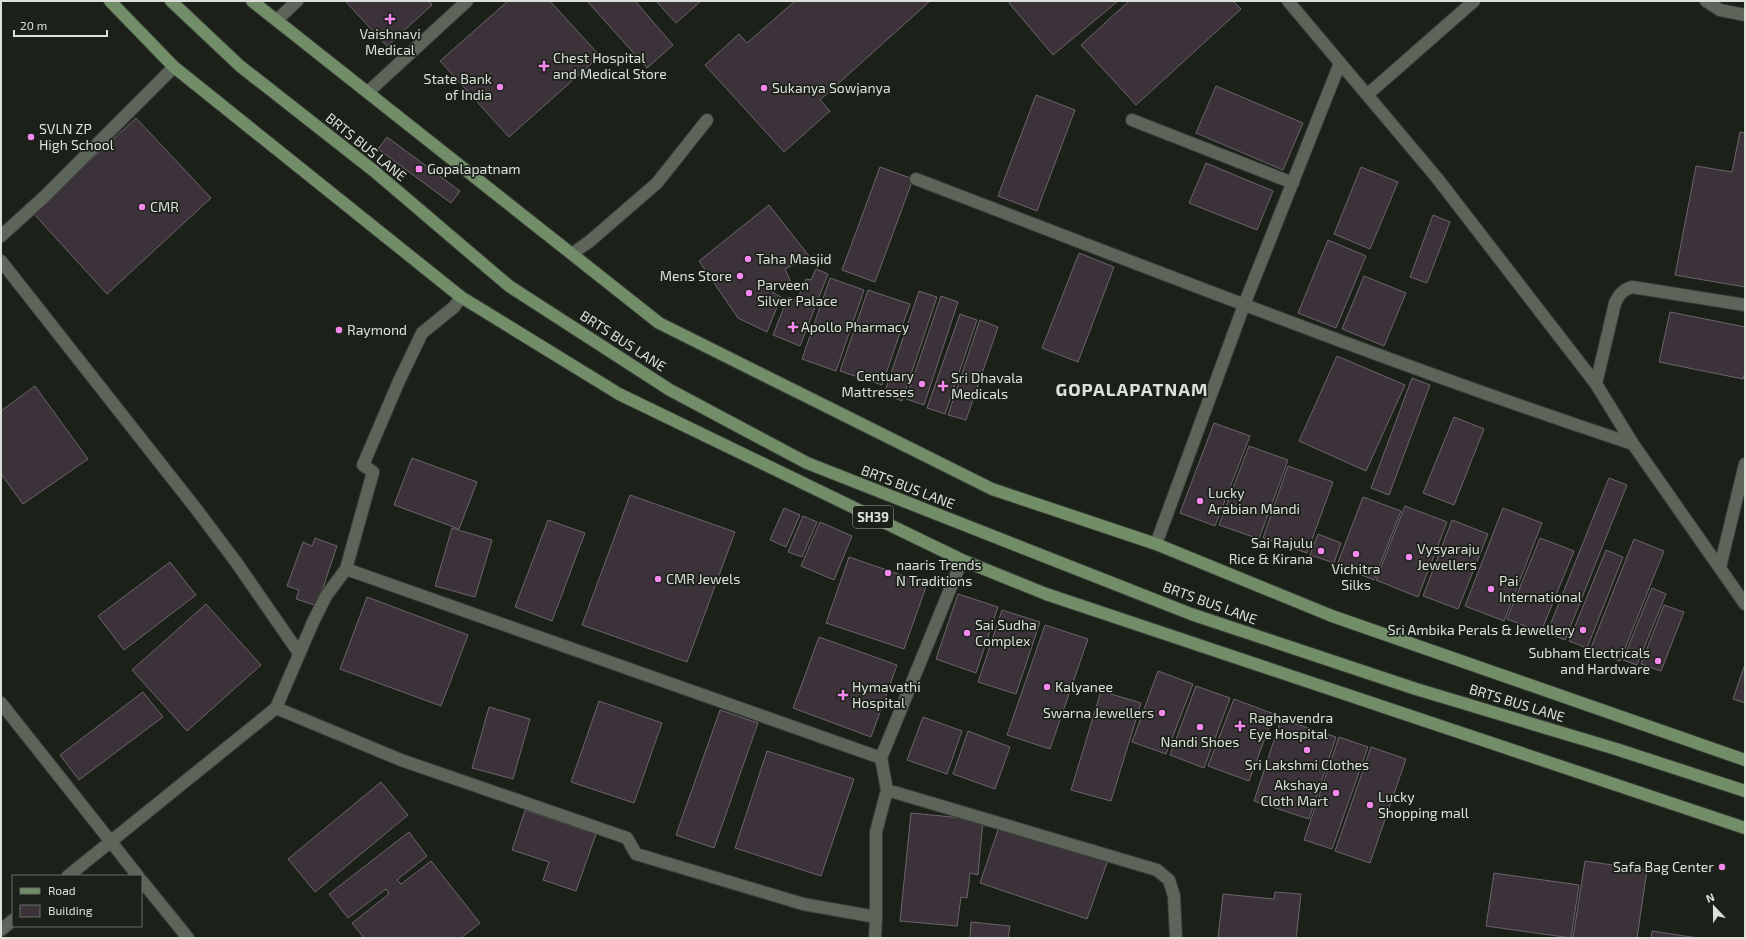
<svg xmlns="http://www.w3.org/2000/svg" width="1746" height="939" font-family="'Exo 2',sans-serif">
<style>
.building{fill:#3b323a;stroke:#6d636c}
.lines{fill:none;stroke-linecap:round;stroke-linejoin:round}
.lane-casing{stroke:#393d37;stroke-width:14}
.street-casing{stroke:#393d37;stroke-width:14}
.secondary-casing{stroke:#393d37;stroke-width:14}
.primary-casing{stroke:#393d37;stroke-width:14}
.lane{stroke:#5d655b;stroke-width:12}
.street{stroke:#5d655b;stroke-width:12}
.secondary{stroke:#5d655b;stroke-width:12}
.primary{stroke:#718e68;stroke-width:12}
.poi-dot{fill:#f589ef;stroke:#1b2119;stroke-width:1.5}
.labels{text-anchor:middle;stroke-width:3.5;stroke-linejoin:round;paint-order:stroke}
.shield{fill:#1b2119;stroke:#a1a7a0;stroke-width:1}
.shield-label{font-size:13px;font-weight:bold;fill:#dbe0da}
.poi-label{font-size:14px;fill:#dbe0da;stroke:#1b2119;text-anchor:start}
.street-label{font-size:14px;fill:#dbe0da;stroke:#1b2119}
.district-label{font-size:18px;font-weight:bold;letter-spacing:1px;fill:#dbe0da;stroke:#1b2119}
</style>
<rect width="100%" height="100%" fill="#1b2119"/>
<path class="building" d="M 345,1 L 429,1 L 432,5 L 387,46 Z
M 508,1 L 550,1 L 600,56 L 509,137 L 440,61 Z
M 587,1 L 635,1 L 673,45 L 647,68 Z
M 656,1 L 701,1 L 676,23 Z
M 795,1 L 930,1 L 820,100 L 830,111 L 784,152 L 705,65 L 739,34 L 747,43 Z
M 1011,1 L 1118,1 L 1053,55 L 1009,3 Z
M 1129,1 L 1233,1 L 1241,9 L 1136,105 L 1081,45 Z
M 1216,86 L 1303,123 L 1283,170 L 1196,133 Z
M 1036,95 L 1075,110 L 1037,211 L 998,196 Z
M 136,118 L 211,198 L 107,294 L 33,213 Z
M 1740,132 L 1745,133 L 1745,287 L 1675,275 L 1696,166 L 1732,172 Z
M 387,137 L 460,191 L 451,203 L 378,149 Z
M 1206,163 L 1273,191 L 1257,230 L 1189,203 Z
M 880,167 L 913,179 L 875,282 L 842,270 Z
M 1361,167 L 1398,182 L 1370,249 L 1334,234 Z
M 769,205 L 809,256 L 785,269 L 792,285 L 788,287 L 779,282 L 772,292 L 781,297 L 767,332 L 738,318 L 699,261 Z
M 1433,215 L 1450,222 L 1427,283 L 1410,277 Z
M 1328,240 L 1366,256 L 1336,328 L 1298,313 Z
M 1079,253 L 1114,267 L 1078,362 L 1042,348 Z
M 816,269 L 828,274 L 800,346 L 773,335 L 788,297 L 797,300 L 806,279 L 811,280 Z
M 1364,276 L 1406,293 L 1384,346 L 1342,329 Z
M 830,278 L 864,290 L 836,371 L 802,359 Z
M 868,290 L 910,304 L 882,385 L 840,371 Z
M 919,291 L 937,297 L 902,401 L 884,394 Z
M 941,296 L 958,302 L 924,405 L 906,399 Z
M 1670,312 L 1745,327 L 1745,372 L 1743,379 L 1659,362 Z
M 960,314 L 977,320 L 945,414 L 927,408 Z
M 980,320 L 998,327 L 966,420 L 948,415 Z
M 1337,356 L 1405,385 L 1366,471 L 1299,441 Z
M 1412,378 L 1430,385 L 1389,495 L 1371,488 Z
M 35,386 L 88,459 L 23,504 L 1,474 L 1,411 Z
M 1454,417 L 1484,429 L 1454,505 L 1423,493 Z
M 1214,423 L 1250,436 L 1215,526 L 1180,513 Z
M 1249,446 L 1288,460 L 1259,539 L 1219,525 Z
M 412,458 L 477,482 L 459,529 L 394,505 Z
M 1288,466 L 1333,482 L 1307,553 L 1263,538 Z
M 1609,478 L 1627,485 L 1565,640 L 1547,633 Z
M 630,495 L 735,532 L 687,662 L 582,625 Z
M 1363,497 L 1401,511 L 1374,580 L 1337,565 Z
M 1405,506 L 1447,522 L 1418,597 L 1376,580 Z
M 784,508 L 800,515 L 786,547 L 770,540 Z
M 1503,508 L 1542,523 L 1504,621 L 1465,606 Z
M 803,516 L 817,522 L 802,557 L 788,552 Z
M 548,520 L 585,533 L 552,621 L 515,607 Z
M 1452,520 L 1488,534 L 1458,609 L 1423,596 Z
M 820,522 L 852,536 L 834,580 L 801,566 Z
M 452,528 L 492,540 L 475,597 L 435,586 Z
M 1318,534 L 1341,543 L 1334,563 L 1310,555 Z
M 315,538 L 337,546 L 317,606 L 296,599 L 299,590 L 287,586 L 303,542 L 312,546 Z
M 1540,538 L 1574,551 L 1541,632 L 1507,619 Z
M 1634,539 L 1664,551 L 1620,661 L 1590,650 Z
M 1606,550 L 1623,557 L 1587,648 L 1569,641 Z
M 849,557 L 927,584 L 904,649 L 826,623 Z
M 170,562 L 196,595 L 124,650 L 98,616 Z
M 1652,588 L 1666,594 L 1637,665 L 1623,660 Z
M 958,594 L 998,607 L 976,673 L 936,659 Z
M 367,597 L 468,635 L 441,706 L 340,669 Z
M 206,604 L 261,665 L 187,731 L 132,670 Z
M 1664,605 L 1684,612 L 1661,671 L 1641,664 Z
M 1002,610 L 1040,622 L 1016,694 L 978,682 Z
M 1045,625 L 1088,639 L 1050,749 L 1007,735 Z
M 819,637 L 897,665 L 871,737 L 793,708 Z
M 1745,664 L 1745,703 L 1733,699 Z
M 1158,671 L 1193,684 L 1166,754 L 1132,742 Z
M 1196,686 L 1230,698 L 1204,768 L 1170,755 Z
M 1101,691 L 1141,703 L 1111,801 L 1071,790 Z
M 143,692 L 163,717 L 79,780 L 60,755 Z
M 1234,699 L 1274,714 L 1249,781 L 1208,766 Z
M 599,701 L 662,723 L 634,803 L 571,782 Z
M 489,707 L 530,719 L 513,779 L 472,768 Z
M 720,710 L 758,723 L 714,848 L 676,835 Z
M 923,717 L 962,731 L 947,774 L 907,760 Z
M 1281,719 L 1336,737 L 1309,819 L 1254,801 Z
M 968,731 L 1010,747 L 995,789 L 953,774 Z
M 1339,737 L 1368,747 L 1332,849 L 1304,840 Z
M 1371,747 L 1406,759 L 1370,863 L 1335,851 Z
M 767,751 L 854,779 L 821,876 L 735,848 Z
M 381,782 L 408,815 L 315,892 L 288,859 Z
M 525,810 L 596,834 L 576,891 L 543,880 L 549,862 L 512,850 Z
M 911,813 L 983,820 L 978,875 L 970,873 L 967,898 L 961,897 L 957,926 L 900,921 Z
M 1000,824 L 1108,860 L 1087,919 L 980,883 Z
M 409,832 L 427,856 L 397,880 L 401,884 L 431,861 L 480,923 L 461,938 L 364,938 L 352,923 L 389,894 L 386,889 L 348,918 L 329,894 Z
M 1585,861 L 1647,870 L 1637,938 L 1573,938 Z
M 1494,873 L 1579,885 L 1571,938 L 1486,926 Z
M 1275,892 L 1301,894 L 1296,938 L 1218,938 L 1223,894 L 1274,899 Z
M 971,922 L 1010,926 L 1008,938 L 970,938 Z
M 1652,931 L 1698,938 L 1651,938 Z"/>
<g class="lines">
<g class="lane-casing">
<path id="lane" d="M 572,254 L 590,241 L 657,183
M 1720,567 L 1745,464"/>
</g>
<g class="street-casing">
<path id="street" d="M 1288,1 L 1437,178 L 1596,384 L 1633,444 L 1745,604
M 277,20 L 297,1
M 368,92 L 467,1
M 1367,95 L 1474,1
M 1132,120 L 1293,183
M 916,179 C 1154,270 1391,364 1633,444
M 657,183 L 707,120
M 1,236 L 44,197 L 174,67
M 1,261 L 197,510 L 236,562 L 299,653
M 1596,384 L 1615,303 C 1619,294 1623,290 1632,287 L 1745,305
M 1156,544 L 1244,305 L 1340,63
M 346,569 L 881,758
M 1,703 L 138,876
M 276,708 L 401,760 L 627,838 L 636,854 L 803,904 L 876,917 L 875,938
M 887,790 L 1157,870 L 1169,880 L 1174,896 L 1176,938
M 68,876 L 276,708 L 313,622 L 326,596 L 346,569 L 373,472 L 363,465 L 399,381 L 422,333 L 454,307 L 461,297
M 141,880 L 188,938
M 876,917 L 876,832 L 887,790 L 881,758 L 962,560
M 1,930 L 13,920"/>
</g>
<g class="secondary-casing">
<path id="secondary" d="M 1706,1 L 1720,10 L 1745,15"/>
</g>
<g class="primary-casing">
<path id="primary" d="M 110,1 L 174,67 L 461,297 L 619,394 L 962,560 L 1046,594 L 1745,828
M 171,1 L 240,66 L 374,171 L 509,286 L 670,390 L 807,463 L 1191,614 L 1416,689 L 1616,749 L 1745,791
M 252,1 L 659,323 L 992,489 L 1156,544 L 1332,616 L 1745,760"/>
</g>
<use href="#lane" class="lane"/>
<use href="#street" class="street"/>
<use href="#secondary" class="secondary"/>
<use href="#primary" class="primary"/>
</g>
<g class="poi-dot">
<path d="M388 13h4v4h4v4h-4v4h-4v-4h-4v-4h4z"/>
<path d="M542 60h4v4h4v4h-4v4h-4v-4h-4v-4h4z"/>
<circle cx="500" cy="87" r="4"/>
<circle cx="764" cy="88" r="4"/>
<circle cx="31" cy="137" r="4"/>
<rect x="415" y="165" width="8" height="8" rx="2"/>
<circle cx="142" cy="207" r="4"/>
<circle cx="748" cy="259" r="4"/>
<circle cx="740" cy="276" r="4"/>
<circle cx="749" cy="293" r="4"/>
<path d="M791 321h4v4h4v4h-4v4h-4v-4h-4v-4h4z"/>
<circle cx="339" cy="330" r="4"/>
<circle cx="922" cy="384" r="4"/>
<path d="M941 380h4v4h4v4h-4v4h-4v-4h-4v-4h4z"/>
<circle cx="1200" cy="501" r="4"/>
<circle cx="1321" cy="551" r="4"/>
<circle cx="1356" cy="554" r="4"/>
<circle cx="1409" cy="557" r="4"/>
<circle cx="888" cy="573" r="4"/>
<circle cx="658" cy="579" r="4"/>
<circle cx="1491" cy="589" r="4"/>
<circle cx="1583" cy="630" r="4"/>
<circle cx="967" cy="633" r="4"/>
<circle cx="1658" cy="661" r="4"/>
<circle cx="1047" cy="687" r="4"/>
<path d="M841 689h4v4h4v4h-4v4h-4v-4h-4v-4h4z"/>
<circle cx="1162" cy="713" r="4"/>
<path d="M1238 720h4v4h4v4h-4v4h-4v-4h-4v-4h4z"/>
<circle cx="1200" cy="727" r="4"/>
<circle cx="1307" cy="750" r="4"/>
<circle cx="1336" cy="793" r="4"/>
<circle cx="1370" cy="805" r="4"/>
<circle cx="1722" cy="867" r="4"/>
</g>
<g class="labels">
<rect class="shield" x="853" y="506" width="40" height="22" rx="3"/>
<g class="shield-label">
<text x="873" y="522">SH39</text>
</g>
<g class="poi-label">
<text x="390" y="39" text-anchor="middle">Vaishnavi<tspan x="390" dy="16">Medical</tspan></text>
<text x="553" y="63">Chest Hospital<tspan x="553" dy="16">and Medical Store</tspan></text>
<text x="492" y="84" text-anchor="end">State Bank<tspan x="492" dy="16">of India</tspan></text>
<text x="772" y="93">Sukanya Sowjanya</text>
<text x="39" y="134">SVLN ZP<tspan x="39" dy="16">High School</tspan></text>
<text x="427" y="174">Gopalapatnam</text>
<text x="150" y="212">CMR</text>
<text x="756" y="264">Taha Masjid</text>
<text x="732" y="281" text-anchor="end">Mens Store</text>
<text x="757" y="290">Parveen<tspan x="757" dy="16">Silver Palace</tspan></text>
<text x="801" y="332">Apollo Pharmacy</text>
<text x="347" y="335">Raymond</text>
<text x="914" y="381" text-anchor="end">Centuary<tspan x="914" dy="16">Mattresses</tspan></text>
<text x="951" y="383">Sri Dhavala<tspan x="951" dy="16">Medicals</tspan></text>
<text x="1208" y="498">Lucky<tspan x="1208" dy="16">Arabian Mandi</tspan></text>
<text x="1313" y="548" text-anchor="end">Sai Rajulu<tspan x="1313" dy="16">Rice &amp; Kirana</tspan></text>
<text x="1417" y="554">Vysyaraju<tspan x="1417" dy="16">Jewellers</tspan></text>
<text x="896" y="570">naaris Trends<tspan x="896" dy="16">N Traditions</tspan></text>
<text x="1356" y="574" text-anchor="middle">Vichitra<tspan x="1356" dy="16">Silks</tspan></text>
<text x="666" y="584">CMR Jewels</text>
<text x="1499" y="586">Pai<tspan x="1499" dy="16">International</tspan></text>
<text x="975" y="630">Sai Sudha<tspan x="975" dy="16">Complex</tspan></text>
<text x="1575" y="635" text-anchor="end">Sri Ambika Perals &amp; Jewellery</text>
<text x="1650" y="658" text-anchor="end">Subham Electricals<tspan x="1650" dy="16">and Hardware</tspan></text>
<text x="852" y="692">Hymavathi<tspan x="852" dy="16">Hospital</tspan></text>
<text x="1055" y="692">Kalyanee</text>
<text x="1154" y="718" text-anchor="end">Swarna Jewellers</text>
<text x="1249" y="723">Raghavendra<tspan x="1249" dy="16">Eye Hospital</tspan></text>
<text x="1200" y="747" text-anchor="middle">Nandi Shoes</text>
<text x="1307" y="770" text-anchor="middle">Sri Lakshmi Clothes</text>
<text x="1328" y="790" text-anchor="end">Akshaya<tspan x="1328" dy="16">Cloth Mart</tspan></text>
<text x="1378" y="802">Lucky<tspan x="1378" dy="16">Shopping mall</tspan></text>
<text x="1714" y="872" text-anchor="end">Safa Bag Center</text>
</g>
<g class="street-label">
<text transform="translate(366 147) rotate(39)" y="5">BRTS BUS LANE</text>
<text transform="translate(623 341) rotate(33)" y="5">BRTS BUS LANE</text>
<text transform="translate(908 487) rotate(21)" y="5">BRTS BUS LANE</text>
<text transform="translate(1210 603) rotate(20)" y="5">BRTS BUS LANE</text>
<text transform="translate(1517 703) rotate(17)" y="5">BRTS BUS LANE</text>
</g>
<g class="district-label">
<text x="1132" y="396">GOPALAPATNAM</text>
</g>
</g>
<rect width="1746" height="939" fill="none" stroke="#dbe0da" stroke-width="4"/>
<rect x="12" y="875" width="130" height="52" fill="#1b2119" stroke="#686d66"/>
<rect x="20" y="888" width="20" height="6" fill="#718e68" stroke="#686d66"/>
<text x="48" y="895" font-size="12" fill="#dbe0da">Road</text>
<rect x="20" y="905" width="20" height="12" fill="#3b323a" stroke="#686d66"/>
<text x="48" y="915" font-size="12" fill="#dbe0da">Building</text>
<g transform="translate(1714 907) rotate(338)" stroke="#1b2119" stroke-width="3" paint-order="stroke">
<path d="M0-3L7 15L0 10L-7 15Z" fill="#dbe0da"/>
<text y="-6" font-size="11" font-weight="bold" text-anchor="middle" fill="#dbe0da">N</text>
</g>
<path d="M14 30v6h93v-6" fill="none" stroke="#dbe0da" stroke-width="2"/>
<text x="20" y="30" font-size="12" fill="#dbe0da" stroke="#1b2119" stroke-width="3" paint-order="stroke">20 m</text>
</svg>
